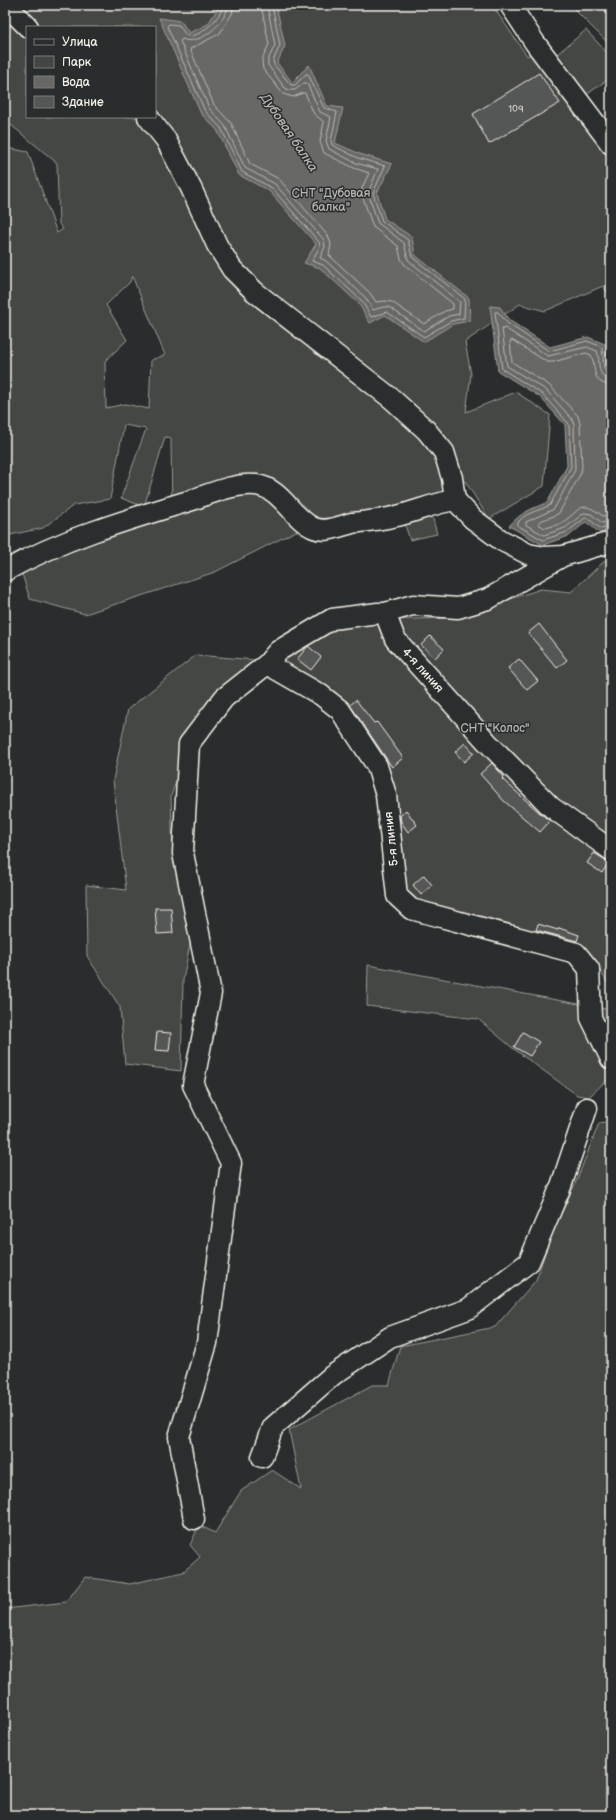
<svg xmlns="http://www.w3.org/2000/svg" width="616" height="1820" font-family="'Balsamiq Sans',sans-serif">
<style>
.green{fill:#444645;stroke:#9c9c96;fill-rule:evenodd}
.water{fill:#676866;stroke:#9f9f9a}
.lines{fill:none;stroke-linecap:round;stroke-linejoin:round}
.shore{stroke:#bcbab4;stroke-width:1}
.building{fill:#555756;stroke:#f4f1e8}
.minor-casing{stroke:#f4f1e8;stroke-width:23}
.minor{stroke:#2a2d2e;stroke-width:20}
.labels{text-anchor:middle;stroke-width:3;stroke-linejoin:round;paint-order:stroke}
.number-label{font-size:10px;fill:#cccac4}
.park-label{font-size:12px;fill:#b6b5af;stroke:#2a2d2e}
.street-label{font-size:12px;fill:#f4f1e8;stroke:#2a2d2e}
.water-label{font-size:13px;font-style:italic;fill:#b5b3ae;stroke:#2a2d2e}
</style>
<rect width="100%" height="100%" fill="#2a2d2e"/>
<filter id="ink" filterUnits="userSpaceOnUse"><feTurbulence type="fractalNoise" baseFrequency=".025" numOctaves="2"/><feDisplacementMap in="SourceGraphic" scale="8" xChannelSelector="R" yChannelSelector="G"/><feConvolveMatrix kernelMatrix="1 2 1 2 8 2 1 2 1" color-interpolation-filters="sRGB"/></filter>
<g filter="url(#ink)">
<path class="green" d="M 5,5 L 492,5 L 527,56 L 534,52 L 551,59 L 586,30 L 611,57 L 611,77 L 571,106 L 611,157 L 611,298 L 603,286 L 545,311 L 520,304 L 465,342 L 471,374 L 466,412 L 516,392 L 550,415 L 544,486 L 489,519 L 465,481 L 428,501 L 437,534 L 410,540 L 400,510 L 310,524 L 215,572 L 85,614 L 30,599 L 21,571 L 74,546 L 172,514 L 171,438 L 165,437 L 144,507 L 121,498 L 146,429 L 124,425 L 110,499 L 74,505 L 43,528 L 5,536 L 5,145 L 7,148 L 28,152 L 57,233 L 63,229 L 59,224 L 57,163 L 5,120 ZM 27,27 L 155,27 L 155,117 L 27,117 ZM 132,276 L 165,355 L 151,360 L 149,409 L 125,404 L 106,408 L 105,361 L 127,340 L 106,305 L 130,282 Z
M 570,5 L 611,5 L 611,46 Z
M 611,555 L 611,989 L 596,964 L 414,907 L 400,892 L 384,767 L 291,671 L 238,679 L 189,744 L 171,796 L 173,860 L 191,939 L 183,980 L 181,1071 L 125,1064 L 120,1007 L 87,956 L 86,885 L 126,890 L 113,780 L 128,709 L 196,655 L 279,662 L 343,624 L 375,620 L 452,618 L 541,589 L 571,592 Z
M 368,965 L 611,1010 L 611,1058 L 607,1059 L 611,1076 L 589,1097 L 577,1095 L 515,1050 L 478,1019 L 367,1006 Z
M 611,1121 L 611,1815 L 5,1815 L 5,1609 L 66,1602 L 85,1577 L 130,1584 L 183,1572 L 200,1557 L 190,1545 L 199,1525 L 215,1533 L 241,1491 L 272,1470 L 301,1489 L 289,1430 L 372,1385 L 389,1385 L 400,1346 L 495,1327 L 536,1280 L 551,1236 L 576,1182 L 599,1123 Z"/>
<path class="water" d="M 220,5 L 276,5 L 285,46 L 277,63 L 292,82 L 309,65 L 327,106 L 343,108 L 335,143 L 360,154 L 392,164 L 377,193 L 385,219 L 412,237 L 415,255 L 469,298 L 470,321 L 453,324 L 424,342 L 385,315 L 370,323 L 359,304 L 320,268 L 304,263 L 316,244 L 269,191 L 239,175 L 217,130 L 201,114 L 159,18 L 181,21 L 189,33 L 208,24 Z
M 490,306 L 500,307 L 509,320 L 550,347 L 588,337 L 607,345 L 608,367 L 611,374 L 611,530 L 600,533 L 586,522 L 569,536 L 543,545 L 509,526 C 520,513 532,508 547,503 L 567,466 L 565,425 L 540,397 L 498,371 Z"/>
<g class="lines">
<path class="shore" d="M 223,5 C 222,17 199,40 186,35 L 179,25 L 169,24 L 167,26 L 205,111 L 221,128 L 242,172 L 272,188 L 319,242 L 320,246 L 312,261 L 323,265 L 362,301 L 371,317 L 387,312 L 424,337 L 451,321 L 464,318 L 465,299 L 412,257 L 408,240 L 382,221 L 373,193 L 385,166 L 358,158 L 332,145 L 331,141 L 337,112 L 324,108 L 308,74 L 306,74 L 295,85 L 291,85 L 274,65 L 273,61 L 280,45 L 272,5
M 228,5 C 227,22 199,47 182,39 L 180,41 L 209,108 L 225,126 L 245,168 L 275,184 L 324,240 L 325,247 L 320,258 L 326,261 L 365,297 L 373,310 L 383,307 L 389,307 L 424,331 L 449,316 L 459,314 L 460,302 L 408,260 L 404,243 L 378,223 L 368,193 L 378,169 L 356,163 L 329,149 L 326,141 L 331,117 L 320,112 L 307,83 L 304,83 L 295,90 L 288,90 L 284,87 L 268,65 L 268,60 L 275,45 L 267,5
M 234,5 L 232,14 L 219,34 L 190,49 L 214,105 L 231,123 L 250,164 L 279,179 L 328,236 L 331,244 L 329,255 L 370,293 L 376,302 L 385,301 L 392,302 L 424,324 L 445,311 L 453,309 L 453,304 L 405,265 L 401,259 L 398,246 L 373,227 L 362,195 L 362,188 L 369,173 L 354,168 L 324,153 L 320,142 L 324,122 L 314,114 L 305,93 L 303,93 L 293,97 L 283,94 L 263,69 L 262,60 L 269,44 L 261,5
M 611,374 L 607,373 L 604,368 L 602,347 L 587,341 L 549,351 L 507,323 L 498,312 L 495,312 L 502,369 L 542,394 L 569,424 L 571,467 L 550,505 C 540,511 521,513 517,525 L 543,540 L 567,532 L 585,518 L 589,519 L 601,529 L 611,526
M 611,379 C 595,378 601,361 597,351 L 587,347 L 548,356 L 505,328 L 502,329 L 507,366 L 546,390 L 572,419 L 574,424 L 575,470 L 554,509 L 526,522 L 526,525 L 544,535 L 565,528 L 584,513 L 591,514 L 602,523 L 611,521
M 611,385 C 590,384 597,367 591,355 L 586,353 L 553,362 L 547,362 L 512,340 L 510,341 L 512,362 L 549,385 L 578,416 L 580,424 L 582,466 L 581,473 L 559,513 L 554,516 L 540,521 L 538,524 L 545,528 C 550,527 558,525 563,522 C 582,509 580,499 603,516 L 611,515"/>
</g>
<path class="building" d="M 539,73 L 560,103 L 489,144 L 473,114 Z
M 539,624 L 567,660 L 557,668 L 528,633 Z
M 430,636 L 444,649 L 435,658 L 421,645 Z
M 308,646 L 321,657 L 311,670 L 297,659 Z
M 519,659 L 538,681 L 527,690 L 508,668 Z
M 356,700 L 374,723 L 377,722 L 403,758 L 392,767 L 350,705 Z
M 465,743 L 474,753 L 464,762 L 455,752 Z
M 492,763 L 504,777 L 502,779 L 540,813 L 550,821 L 540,832 L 504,801 L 480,774 Z
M 406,810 L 417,825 L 408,832 L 401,822 L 400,816 Z
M 594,853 L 609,862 L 602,873 L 587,863 Z
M 424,875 L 432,885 L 421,895 L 413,885 Z
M 155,908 L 171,908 L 173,933 L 157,934 Z
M 538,924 L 558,930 L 559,928 L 579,935 L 577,941 L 536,930 Z
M 157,1032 L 171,1033 L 169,1051 L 155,1050 Z
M 523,1032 L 539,1042 L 530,1056 L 514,1047 Z"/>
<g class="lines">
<g class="minor-casing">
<path id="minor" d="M 8,5 L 14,13 L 28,27
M 510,5 L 535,43 L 611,144
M 148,117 L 166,140 L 191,188 L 217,245 L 232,269 L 255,292 L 392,399 L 426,430 L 444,452 L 452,478 L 455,500 L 473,519 L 501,540 L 528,554 L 545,557 L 563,556 L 611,542
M 561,557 L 488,599 L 458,608 L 413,605 L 385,613 L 395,639 L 487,742 L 551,807 L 611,850
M 5,571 C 62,539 126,520 189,501 C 210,494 234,483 256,485 C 282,488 292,519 314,528 C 326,533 340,526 352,523 C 367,521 383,520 397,516 C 417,511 435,503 455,500
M 385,613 L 378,613 L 332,619 L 278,651 L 267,664 L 321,695 L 340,710 L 377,766 L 386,795 L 397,896 L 411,909 L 576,953 L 589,969 L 591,1018 L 611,1059
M 262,1457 L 273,1427 L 333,1375 L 390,1337 L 468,1309 L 529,1262 L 561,1186 L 587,1108
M 194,1519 L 179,1437 L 207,1343 L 231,1163 L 193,1085 L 211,993 L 183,853 L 189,744 L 224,698 L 267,664"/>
</g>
<use href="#minor" class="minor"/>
</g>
</g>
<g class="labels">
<g class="number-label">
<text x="516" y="112">109</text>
</g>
<g class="park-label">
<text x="331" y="197">СНТ "Дубовая<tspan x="331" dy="14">балка"</tspan></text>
<text x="495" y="732">СНТ "Колос"</text>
</g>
<g class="street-label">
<text transform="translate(423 670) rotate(48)" y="4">4-я линия</text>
<text transform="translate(391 839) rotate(-96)" y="4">5-я линия</text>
</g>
<g class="water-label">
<text transform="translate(290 132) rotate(56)" y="5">Дубовая балка</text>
</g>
</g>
<rect width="616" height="1820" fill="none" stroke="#2a2d2e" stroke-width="20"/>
<rect x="10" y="10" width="596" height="1800" fill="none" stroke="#f4f1e8" stroke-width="1.5" filter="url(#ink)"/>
<rect x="26" y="26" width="130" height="92" fill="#2a2d2e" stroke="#7b7b78"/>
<rect x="34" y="39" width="20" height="6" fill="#2a2d2e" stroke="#7b7b78"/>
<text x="62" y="46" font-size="12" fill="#f4f1e8">Улица</text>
<rect x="34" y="56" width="20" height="12" fill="#444645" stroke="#7b7b78"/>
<text x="62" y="66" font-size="12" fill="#f4f1e8">Парк</text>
<rect x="34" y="76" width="20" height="12" fill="#676866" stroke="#7b7b78"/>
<text x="62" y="86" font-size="12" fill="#f4f1e8">Вода</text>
<rect x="34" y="96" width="20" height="12" fill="#555756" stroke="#7b7b78"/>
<text x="62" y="106" font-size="12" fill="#f4f1e8">Здание</text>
</svg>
